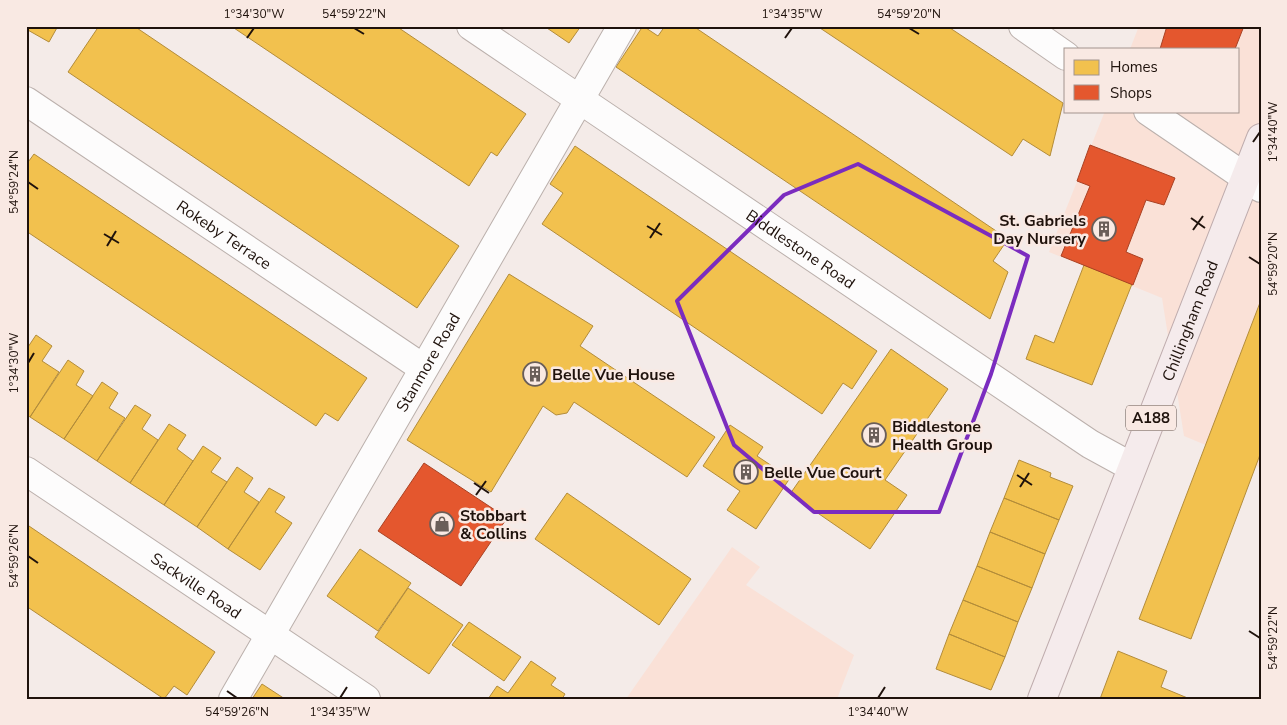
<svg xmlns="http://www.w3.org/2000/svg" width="1287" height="725" font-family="'Nunito Sans',sans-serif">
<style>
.built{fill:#fae1d7}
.homes{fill:#f2c14e;stroke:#b38c3a}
.shops{fill:#e4572e;stroke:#a94224}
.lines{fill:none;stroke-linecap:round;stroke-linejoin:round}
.minor-casing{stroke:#bbb0ac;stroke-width:30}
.major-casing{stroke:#bfacad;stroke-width:30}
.minor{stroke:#fdfcfc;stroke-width:28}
.major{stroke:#f5ebec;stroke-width:28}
.marked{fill:none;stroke:#7b2cbf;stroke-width:4;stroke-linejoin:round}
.ticks{fill:none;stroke:#1f120c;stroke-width:2}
.labels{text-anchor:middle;stroke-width:5;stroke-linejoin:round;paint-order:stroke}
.shield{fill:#f9e9e3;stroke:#60524c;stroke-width:1}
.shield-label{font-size:15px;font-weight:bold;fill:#1f120c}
.poi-label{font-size:16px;font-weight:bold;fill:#1f120c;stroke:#f9e9e3;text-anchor:start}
.street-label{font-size:16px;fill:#1f120c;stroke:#f9e9e3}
.neatline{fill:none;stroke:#1f120c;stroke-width:2}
.ticks-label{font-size:12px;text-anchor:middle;fill:#1f120c}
</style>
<rect width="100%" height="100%" fill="#f4ebe8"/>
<path class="built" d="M 1139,26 L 1261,26 L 1261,468 L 1184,436 L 1162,298 L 1049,252 L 1105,111 L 1238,111 L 1238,49 L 1130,49 Z
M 732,547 L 760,567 L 746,585 L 854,655 L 837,699 L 626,699 Z"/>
<path class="homes" d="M 26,26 L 58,26 L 49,42 L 26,29 Z
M 99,26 L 134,26 L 459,246 L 417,308 L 68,72 Z
M 231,26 L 396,26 L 526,114 L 497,156 L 491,152 L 469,186 Z
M 544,26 L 581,26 L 569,43 Z
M 643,26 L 658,36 L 665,26 L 693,26 L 1008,239 L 993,261 L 1008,272 L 990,319 L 616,67 Z
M 817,26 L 947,26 L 1063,103 L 1050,156 L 1023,139 L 1012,156 Z
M 575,146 L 877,351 L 852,389 L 843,383 L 822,414 L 542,224 L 563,193 L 550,184 Z
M 34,154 L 367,378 L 338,421 L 325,413 L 316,426 L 26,231 L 26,165 Z
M 1084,265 L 1132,284 L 1092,385 L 1026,359 L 1035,335 L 1054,343 Z
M 509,274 L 593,326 L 580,346 L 715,437 L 687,477 L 574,402 L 567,413 L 556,415 L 543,406 L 491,492 L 407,440 Z
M 1261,300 L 1261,452 L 1191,639 L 1139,619 Z
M 36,335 L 52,346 L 42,361 L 59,372 L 30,417 L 26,414 L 26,350 Z
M 891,349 L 948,389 L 885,480 L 907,495 L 870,549 L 790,494 Z
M 68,360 L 84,371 L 76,385 L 93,396 L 64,439 L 30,417 Z
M 102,382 L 118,393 L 109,408 L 125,418 L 97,461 L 64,439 Z
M 135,405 L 151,415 L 142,429 L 158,440 L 130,483 L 97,461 Z
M 169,424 L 186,435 L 177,449 L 193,461 L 164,505 L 130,483 Z
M 730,425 L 763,447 L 757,456 L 790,478 L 756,529 L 727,510 L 740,491 L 703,466 Z
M 203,446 L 221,458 L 211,472 L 227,482 L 197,527 L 164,505 Z
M 1019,460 L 1051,473 L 1050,477 L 1073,486 L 1059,520 L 1004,498 Z
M 237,467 L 253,478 L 244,492 L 259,502 L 228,549 L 197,527 Z
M 269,488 L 285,497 L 275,512 L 292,523 L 260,570 L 228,549 Z
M 567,493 L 691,579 L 659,625 L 535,539 Z
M 1004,498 L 1059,520 L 1045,554 L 990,532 Z
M 26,524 L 215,652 L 187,695 L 174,686 L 164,699 L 26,606 Z
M 990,532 L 1045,554 L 1032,588 L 977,566 Z
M 360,549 L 411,583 L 378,631 L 327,596 Z
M 977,566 L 1032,588 L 1018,622 L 963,600 Z
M 408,588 L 463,625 L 429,674 L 375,637 Z
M 963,600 L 1018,622 L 1005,657 L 949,634 Z
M 469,622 L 521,657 L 504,681 L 452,645 Z
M 949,634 L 1005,657 L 991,690 L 936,669 Z
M 1118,651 L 1167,671 L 1161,687 L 1190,699 L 1100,699 Z
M 531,661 L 556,678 L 551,685 L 565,694 L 562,699 L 488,699 L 497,686 L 508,693 Z
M 262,684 L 285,699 L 252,699 Z"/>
<path class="shops" d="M 1167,26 L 1244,26 L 1235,49 L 1160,49 Z
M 1090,145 L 1175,178 L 1164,205 L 1146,200 L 1126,252 L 1143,259 L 1133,285 L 1061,256 L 1090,186 L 1077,181 Z
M 424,463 L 507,518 L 461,586 L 378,531 Z"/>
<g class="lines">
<g class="minor-casing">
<g id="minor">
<path id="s1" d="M 471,26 L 1090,444 L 1132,467"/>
<path d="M 1023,26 L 1066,56"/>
<path id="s2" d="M 26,101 L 423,368"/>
<path d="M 1148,111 L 1261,188"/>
<path id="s3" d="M 26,471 L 366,699"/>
<path id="s4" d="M 233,699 L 622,26"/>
</g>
</g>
<g class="major-casing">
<g id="major">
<path id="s5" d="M 1042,699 L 1261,138"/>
</g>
</g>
<use href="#minor" class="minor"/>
<use href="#major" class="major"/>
</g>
<path class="marked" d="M 858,164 L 1028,256 L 991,374 L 939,512 L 814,512 L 734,445 L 677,301 L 784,195 Z"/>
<path class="ticks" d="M 354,28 L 364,34M 909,28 L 919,34M 247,38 L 254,28M 785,38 L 792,28M 1253,142 L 1260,132M 28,182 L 38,189M 1191,218 L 1205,228M 647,226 L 662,235M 1193,230 L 1203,216M 104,234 L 119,243M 650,238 L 660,223M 107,246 L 116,231M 1249,257 L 1260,264M 28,363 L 34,353M 1017,475 L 1032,485M 474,483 L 489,493M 1020,487 L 1029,473M 476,495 L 486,481M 28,556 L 38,563M 1249,631 L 1260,638M 227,691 L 237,698M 340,698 L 347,687M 878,698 L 885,687"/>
<defs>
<g id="building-ring" transform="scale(1.25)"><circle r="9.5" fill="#f9e9e3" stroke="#6a5e59" stroke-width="1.5"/><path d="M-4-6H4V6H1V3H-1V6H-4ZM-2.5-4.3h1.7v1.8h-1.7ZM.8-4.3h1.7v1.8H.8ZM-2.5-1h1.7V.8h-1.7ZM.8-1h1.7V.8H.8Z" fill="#6a5e59"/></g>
<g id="shop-ring" transform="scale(1.25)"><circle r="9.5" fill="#f9e9e3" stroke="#6a5e59" stroke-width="1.5"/><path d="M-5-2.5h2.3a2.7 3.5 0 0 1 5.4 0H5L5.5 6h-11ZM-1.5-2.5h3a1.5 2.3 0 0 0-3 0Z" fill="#6a5e59"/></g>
</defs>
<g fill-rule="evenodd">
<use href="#building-ring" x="1104" y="229"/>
<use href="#building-ring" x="535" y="374"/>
<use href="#building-ring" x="874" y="435"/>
<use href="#building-ring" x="746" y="472"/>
<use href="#shop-ring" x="442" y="524"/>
</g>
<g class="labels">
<rect class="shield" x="1126" y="405.5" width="50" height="25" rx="4"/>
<g class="shield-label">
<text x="1151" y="423">A188</text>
</g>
<g class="poi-label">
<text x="1086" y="226" text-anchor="end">St. Gabriels<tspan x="1086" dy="18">Day Nursery</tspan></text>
<text x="552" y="380">Belle Vue House</text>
<text x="892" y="432">Biddlestone<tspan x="892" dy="18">Health Group</tspan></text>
<text x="764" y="478">Belle Vue Court</text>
<text x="460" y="521">Stobbart<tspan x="460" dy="18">&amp; Collins</tspan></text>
</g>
<g class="street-label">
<text dy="6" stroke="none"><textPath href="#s2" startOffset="239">Rokeby Terrace</textPath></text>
<text dy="6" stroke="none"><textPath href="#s1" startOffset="398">Biddlestone Road</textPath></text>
<text dy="6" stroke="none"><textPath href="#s5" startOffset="406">Chillingham Road</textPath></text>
<text dy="6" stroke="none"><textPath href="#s4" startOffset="389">Stanmore Road</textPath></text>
<text dy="6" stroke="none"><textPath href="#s3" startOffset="205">Sackville Road</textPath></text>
</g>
</g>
<rect width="1287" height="725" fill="none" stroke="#f9e9e3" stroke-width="55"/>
<rect x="1064" y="48" width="175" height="65" fill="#f9e9e3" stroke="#a2938d"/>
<rect x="1074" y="60" width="25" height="15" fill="#f2c14e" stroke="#a2938d"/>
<text x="1110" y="72" font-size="15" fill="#1f120c">Homes</text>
<rect x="1074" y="85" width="25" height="15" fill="#e4572e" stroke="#a2938d"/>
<text x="1110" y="98" font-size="15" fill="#1f120c">Shops</text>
<rect x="28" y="28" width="1232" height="670" class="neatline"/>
<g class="ticks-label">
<text x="254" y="18">1°34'30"W</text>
<text x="354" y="18">54°59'22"N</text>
<text x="792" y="18">1°34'35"W</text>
<text x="909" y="18">54°59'20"N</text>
<text transform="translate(1273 132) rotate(-90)" y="4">1°34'40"W</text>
<text transform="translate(14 182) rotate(-90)" y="4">54°59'24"N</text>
<text transform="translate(1273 264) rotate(-90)" y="4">54°59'20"N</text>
<text transform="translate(14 363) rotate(-90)" y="4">1°34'30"W</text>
<text transform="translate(14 556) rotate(-90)" y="4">54°59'26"N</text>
<text transform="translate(1273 638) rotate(-90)" y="4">54°59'22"N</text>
<text x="237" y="716">54°59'26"N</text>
<text x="340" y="716">1°34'35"W</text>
<text x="878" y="716">1°34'40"W</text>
</g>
</svg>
